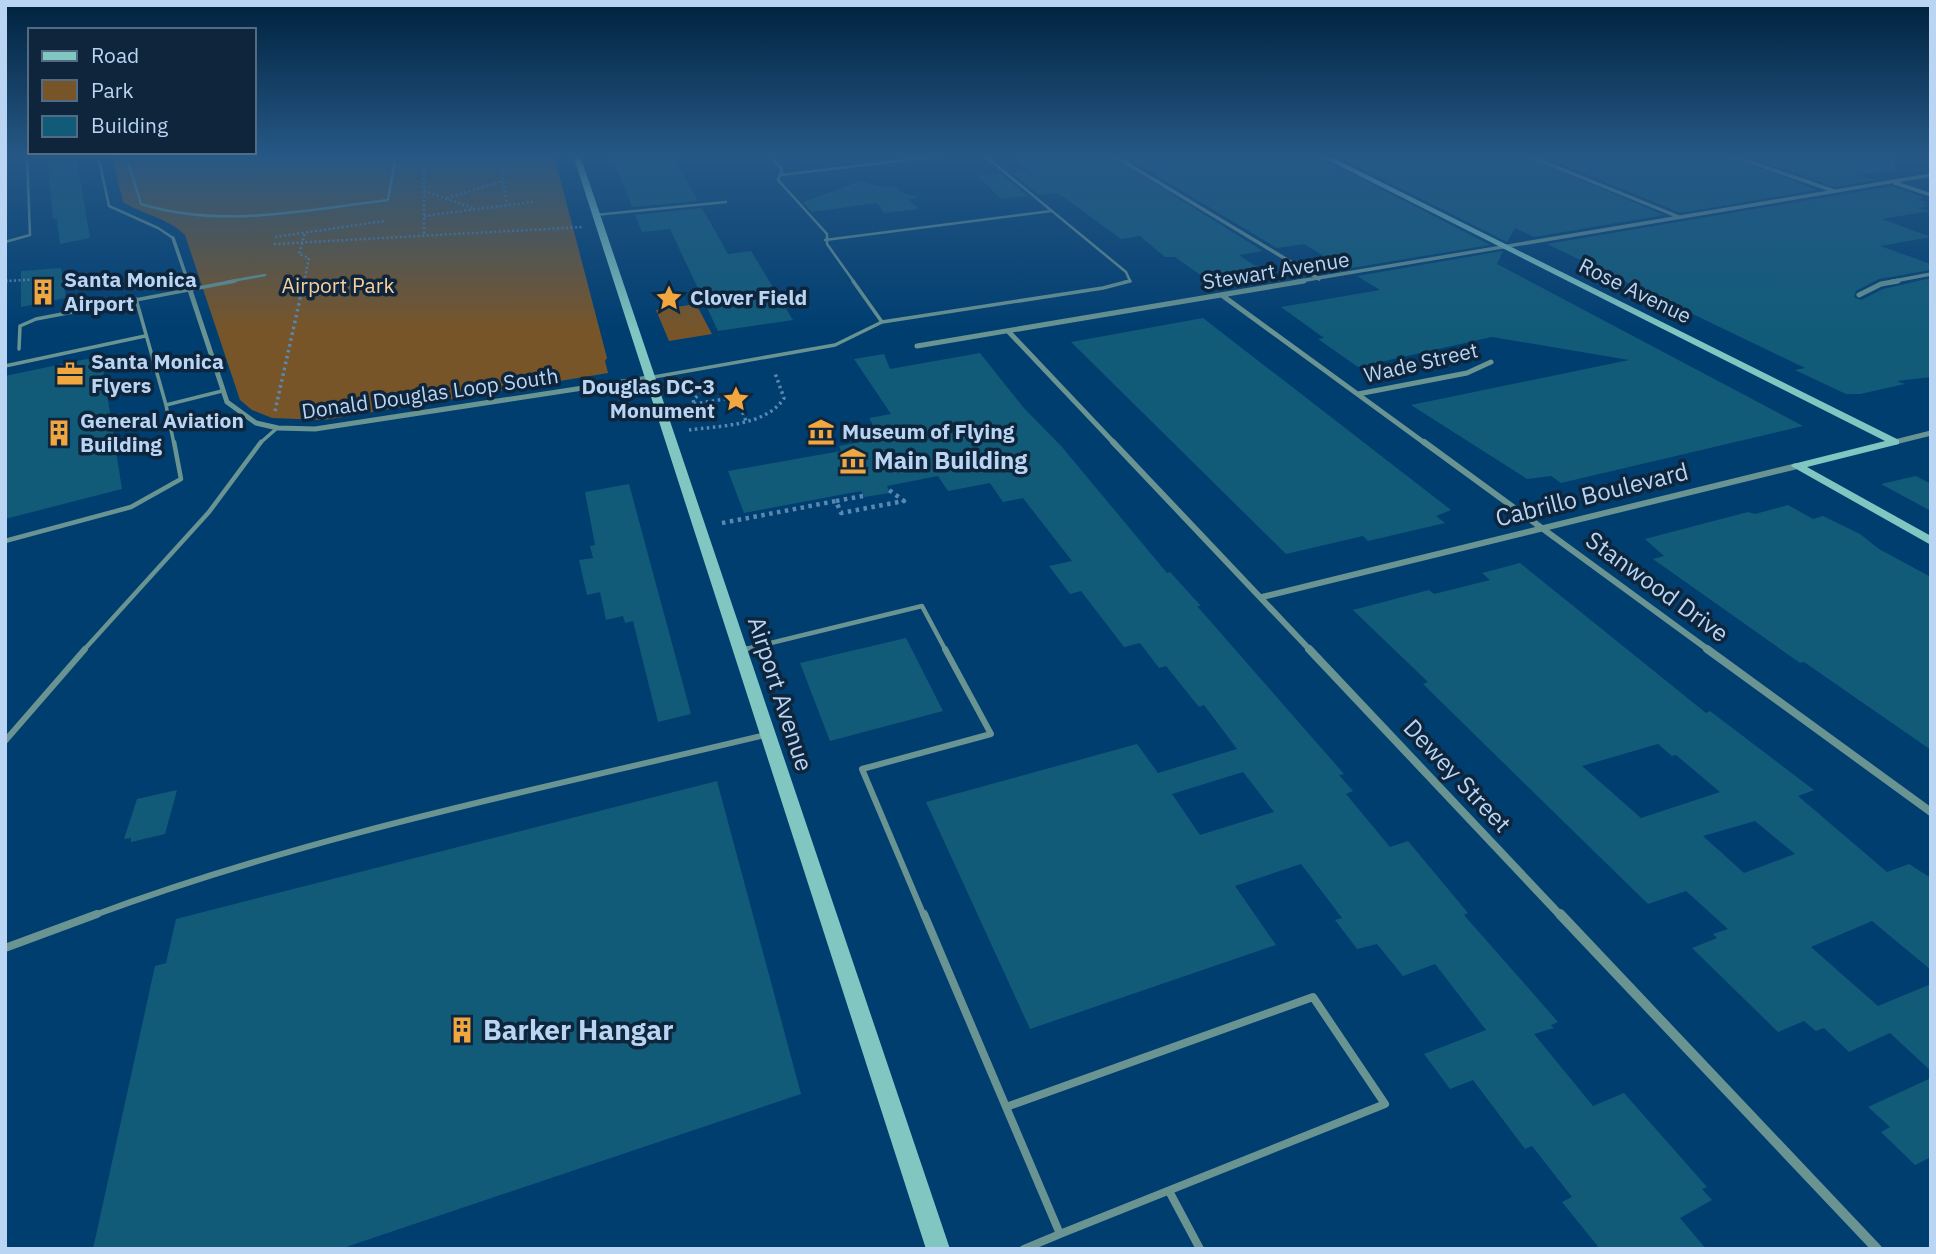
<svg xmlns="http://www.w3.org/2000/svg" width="1936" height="1254" font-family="'IBM Plex Sans',sans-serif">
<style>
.green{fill:#785529}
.building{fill:#115b79;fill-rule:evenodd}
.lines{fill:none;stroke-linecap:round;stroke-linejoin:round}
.path-far2{stroke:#5a88b0;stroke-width:2.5;stroke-dasharray:2 2.5;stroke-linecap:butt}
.path-far1{stroke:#5a88b0;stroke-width:3.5;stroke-dasharray:2.5 3.5;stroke-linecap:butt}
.path{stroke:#5a88b0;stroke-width:4.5;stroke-dasharray:3.5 4.5;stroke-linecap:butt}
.lane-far4{stroke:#6a9491;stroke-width:2.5}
.lane-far3{stroke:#6a9491;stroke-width:3.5}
.lane-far2{stroke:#6a9491;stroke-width:4.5}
.lane-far1{stroke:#6a9491;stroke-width:6}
.lane{stroke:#6a9491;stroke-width:8}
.street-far4{stroke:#6a9491;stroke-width:3.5}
.street-far3{stroke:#6a9491;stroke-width:5}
.street-far2{stroke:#6a9491;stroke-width:6}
.street-far1{stroke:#6a9491;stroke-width:8}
.street{stroke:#6a9491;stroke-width:10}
.secondary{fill:#81c6c1;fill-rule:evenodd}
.labels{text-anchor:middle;stroke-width:7;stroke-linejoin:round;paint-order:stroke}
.far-street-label{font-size:21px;fill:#b9d5f3;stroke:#0e253b}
.far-poi-label{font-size:21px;font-weight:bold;fill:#b9d5f3;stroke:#0e253b;text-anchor:start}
.far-park-label{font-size:21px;fill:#face9c;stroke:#0e253b}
.poi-label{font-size:24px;font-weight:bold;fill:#b9d5f3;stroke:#0e253b;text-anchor:start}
.street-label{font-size:24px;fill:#b9d5f3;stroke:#0e253b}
.near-poi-label{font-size:28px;font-weight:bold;fill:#b9d5f3;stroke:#0e253b;text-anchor:start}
</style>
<rect width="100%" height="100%" fill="#003e70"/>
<path class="green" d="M 554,155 L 607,358 L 605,361 L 608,373 L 324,420 L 272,418 L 252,410 L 240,400 L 185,235 C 168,218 144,215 123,202 L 112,156 Z
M 696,304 L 712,334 L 669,341 L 656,310 Z"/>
<path class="building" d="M 47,155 L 76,155 L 90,238 L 60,244 L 57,218 L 53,219 Z
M 611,155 L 672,155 L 698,201 L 632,207 Z
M 1061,155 L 1109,155 L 1263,251 L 1239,255 L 1270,276 L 1213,284 L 1175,257 L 1165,257 L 1140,236 L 1121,239 L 1058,193 L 1039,195 L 1011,172 L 1029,170 L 1015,159 Z
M 1122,155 L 1315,155 L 1490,245 L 1345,269 L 1304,244 L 1277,248 Z
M 1334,155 L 1523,155 L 1664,215 L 1534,237 L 1515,228 L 1507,242 Z
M 1540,155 L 1726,155 L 1817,190 L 1680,213 Z
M 1745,155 L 1894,155 L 1895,170 L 1859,175 L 1874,180 L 1835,187 Z
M 1000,174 L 1028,196 L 1001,199 L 978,176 Z
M 861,181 L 883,187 L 894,186 L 901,192 L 919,198 L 908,199 L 919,209 L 884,213 L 877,203 L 812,212 L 803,202 Z
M 1892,186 L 1925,198 L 1917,199 L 1928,203 L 1922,204 L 1929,206 L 1919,208 L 1930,211 L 1882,219 L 1931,237 L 1880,246 L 1931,264 L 1931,270 L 1879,279 L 1856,291 L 1854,297 L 1861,300 L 1883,289 L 1931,278 L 1931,377 L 1897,381 L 1905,384 L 1860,394 L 1846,394 L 1795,370 L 1805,368 L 1547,244 Z
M 702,208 L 728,254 L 751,251 L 793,320 L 718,331 L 670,229 L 642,232 L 635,215 Z
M 1503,251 L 1497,264 L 1803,426 L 1561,483 L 1551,476 L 1527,479 L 1411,405 L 1629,360 L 1492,337 L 1358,367 L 1318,339 L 1324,338 L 1281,307 L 1380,290 L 1357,276 Z
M 61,268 L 66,298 L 21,307 L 21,271 Z
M 1203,318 L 1451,510 L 1436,516 L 1445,523 L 1368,541 L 1363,536 L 1286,554 L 1071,342 Z
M 980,353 L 1023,407 L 1062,447 L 1167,573 L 1170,572 L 1201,606 L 1197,606 L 1344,774 L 1339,775 L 1353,791 L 1346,794 L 1390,847 L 1408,841 L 1468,913 L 1464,915 L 1558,1022 L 1551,1025 L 1554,1028 L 1534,1034 L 1593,1106 L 1624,1093 L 1707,1187 L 1702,1189 L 1712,1200 L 1680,1218 L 1706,1249 L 1600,1249 L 1562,1202 L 1572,1197 L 1532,1146 L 1525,1149 L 1473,1080 L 1450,1089 L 1424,1054 L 1486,1030 L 1435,964 L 1403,976 L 1377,944 L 1357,949 L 1335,920 L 1342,918 L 1301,864 L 1235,886 L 1276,945 L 1030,1029 L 926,802 L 1137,744 L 1158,773 L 1237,749 L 1204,705 L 1199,707 L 1166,666 L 1159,668 L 1140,643 L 1124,647 L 1081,591 L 1070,594 L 1049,566 L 1072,561 L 1023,498 L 1003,502 L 990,483 L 948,491 L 938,476 L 887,486 L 890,493 L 864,497 L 861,491 L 744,513 L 728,471 L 841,451 L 839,446 L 859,442 L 853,431 L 874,427 L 869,418 L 891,414 L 854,359 L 884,354 L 890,369 ZM 1243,772 L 1274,812 L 1200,835 L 1172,794 Z
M 101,356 L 122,489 L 5,519 L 5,376 Z
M 1916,476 L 1931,484 L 1931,511 L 1881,484 Z
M 629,484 L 691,714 L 658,722 L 633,621 L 625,623 L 623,616 L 606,620 L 600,592 L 587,595 L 579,560 L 593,558 L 590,546 L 595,545 L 585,492 Z
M 1788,505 L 1813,519 L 1823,516 L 1860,534 L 1879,549 L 1931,577 L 1931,750 L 1804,662 L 1800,663 L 1653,559 L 1664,556 L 1645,539 L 1748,512 L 1755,514 Z
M 1520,563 L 1706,713 L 1710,711 L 1814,790 L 1798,796 L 1887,872 L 1909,864 L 1931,878 L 1931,970 L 1872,921 L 1811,947 L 1878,1006 L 1931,984 L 1931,1071 L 1890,1033 L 1849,1052 L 1824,1028 L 1816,1031 L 1804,1021 L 1778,1032 L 1692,948 L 1717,938 L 1713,934 L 1728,929 L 1686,891 L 1648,904 L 1523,782 L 1423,684 L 1428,682 L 1353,610 L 1429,590 L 1434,594 L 1490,580 L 1482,573 ZM 1658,744 L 1672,756 L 1676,755 L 1720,792 L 1641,818 L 1582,766 ZM 1755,821 L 1795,854 L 1744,873 L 1703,836 Z
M 906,638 L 943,711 L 830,741 L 800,663 Z
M 717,781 L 801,1094 L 340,1249 L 93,1249 L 155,966 L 166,963 L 176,919 Z
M 177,790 L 165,834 L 131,842 L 131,838 L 124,839 L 137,799 Z
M 1931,1078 L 1931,1157 L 1915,1165 L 1881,1132 L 1890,1127 L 1868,1107 Z"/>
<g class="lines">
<path class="path-far2" d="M 424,155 L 424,236
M 499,155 L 507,205
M 424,191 L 473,208
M 447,198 L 503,181
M 424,216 L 533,202
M 275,237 L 384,221
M 274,244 L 583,227
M 5,281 L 41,279 L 41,282
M 304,282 L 309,258 L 299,254 L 305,233"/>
<path class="path-far1" d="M 5,281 L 11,281
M 38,303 L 41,281
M 694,404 L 737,397 L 746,421
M 682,410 L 695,407 L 693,400 L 707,387
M 275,411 L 304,281
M 689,430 C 718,426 767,426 784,398 L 775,373"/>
<path class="path" d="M 836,501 L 863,496
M 722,523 L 836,501 L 841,513 L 904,501 L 889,490"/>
<path class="lane-far4" d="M 98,155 L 109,206 L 158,228 L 173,238
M 126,155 L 141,204 C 221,229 307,210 388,200 L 396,155
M 770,155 L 782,170 L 778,180 L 827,234 L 827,244 L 854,282
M 984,155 L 1126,272 L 1130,281 L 1124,282
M 781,175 L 947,155
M 595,215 L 726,202
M 825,240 L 1051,211
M 5,242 L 30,235 L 27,155
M 226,282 L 265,275"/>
<path class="lane-far3" d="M 853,281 L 882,322
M 136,299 L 166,405
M 19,349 L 20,326 L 36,319 L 235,281
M 5,366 L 145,336
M 648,378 L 835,345 L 882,322 L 1103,288 L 1130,281
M 174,444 L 166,405 L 222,391
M 259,444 L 276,429"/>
<path class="lane-far2" d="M 5,541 L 131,507 L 181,479 L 174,442
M 742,650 L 922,606 L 946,651
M 83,651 L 209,512 L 261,442"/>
<path class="lane-far1" d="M 742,650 L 746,649
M 5,741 L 85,649
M 92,916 C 309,835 540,789 765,735
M 924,916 L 862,769 L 991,734 L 945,649"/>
<path class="lane" d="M 924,914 L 1060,1234 L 1024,1249
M 5,948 L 97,914
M 1006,1107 L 1313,997 L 1385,1104 L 1060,1234
M 1169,1191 L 1200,1249"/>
<path class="street-far4" d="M 1113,155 L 1319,279
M 1527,155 L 1679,217
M 1730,155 L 1834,191
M 1895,183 L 1931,195
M 173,238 L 188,282
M 1294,282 L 1931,175
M 1889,282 L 1931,274"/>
<path class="street-far3" d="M 187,281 L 227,402 L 256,423 L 278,428 L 315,429 L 648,378
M 1859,295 L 1881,284 L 1898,281
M 1223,296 L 1426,444
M 1008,331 L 1115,444
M 917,346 L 1304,281
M 1358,394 L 1467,373 L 1491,362
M 1895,442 L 1931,433"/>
<path class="street-far2" d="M 1113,442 L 1311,651
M 1424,442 L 1710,651
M 1262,597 L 1797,466"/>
<path class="street-far1" d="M 1309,649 L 1561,916
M 1707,649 L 1931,812"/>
<path class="street" d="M 1560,914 L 1877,1249"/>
<path class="secondary" d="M 573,155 L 580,155 L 950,1249 L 926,1249 Z
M 1318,155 L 1327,155 L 1899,440 L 1899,444 L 1807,467 L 1931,536 L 1931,545 L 1791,466 L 1793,464 L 1885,441 Z"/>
</g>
<linearGradient id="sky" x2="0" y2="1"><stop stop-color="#00223e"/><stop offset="0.47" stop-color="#265886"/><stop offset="1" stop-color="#265886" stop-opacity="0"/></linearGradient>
<rect width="1936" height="331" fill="url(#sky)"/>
<defs>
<g id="building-bare" transform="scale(2.1)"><path d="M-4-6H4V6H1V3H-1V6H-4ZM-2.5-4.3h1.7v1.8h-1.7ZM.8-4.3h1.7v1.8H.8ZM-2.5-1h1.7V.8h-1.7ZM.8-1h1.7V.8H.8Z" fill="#f1a640" stroke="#0e253b" stroke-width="2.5" paint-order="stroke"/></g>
<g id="sight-bare" transform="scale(2.1)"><path d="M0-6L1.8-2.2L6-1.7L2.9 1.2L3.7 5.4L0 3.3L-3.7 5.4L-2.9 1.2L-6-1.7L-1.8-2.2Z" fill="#f1a640" stroke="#0e253b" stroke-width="2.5" paint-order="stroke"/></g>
<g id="office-bare" transform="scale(2.1)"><path d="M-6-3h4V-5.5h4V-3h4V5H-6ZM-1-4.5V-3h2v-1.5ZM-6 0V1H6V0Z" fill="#f1a640" stroke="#0e253b" stroke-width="2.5" paint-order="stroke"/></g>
<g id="museum-bare" transform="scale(2.1)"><path d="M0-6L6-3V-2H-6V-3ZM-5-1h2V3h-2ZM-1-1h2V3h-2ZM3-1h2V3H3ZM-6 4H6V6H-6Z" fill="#f1a640" stroke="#0e253b" stroke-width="2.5" paint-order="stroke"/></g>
</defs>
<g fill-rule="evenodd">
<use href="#building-bare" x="43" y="292"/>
<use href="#sight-bare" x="669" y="298"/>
<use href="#office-bare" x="70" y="374"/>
<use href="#sight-bare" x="736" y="399"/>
<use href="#museum-bare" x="821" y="432"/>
<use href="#building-bare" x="59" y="433"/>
<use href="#museum-bare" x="853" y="461"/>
<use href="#building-bare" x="462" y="1030"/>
</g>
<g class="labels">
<g class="far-street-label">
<text transform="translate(1276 271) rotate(-9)" y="7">Stewart Avenue</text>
<text transform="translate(1635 291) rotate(26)" y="7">Rose Avenue</text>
<text transform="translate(1421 363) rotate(-13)" y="7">Wade Street</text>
<text transform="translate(430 394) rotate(-8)" y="7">Donald Douglas Loop South</text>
</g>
<g class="far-poi-label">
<text x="64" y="287">Santa Monica<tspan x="64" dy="24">Airport</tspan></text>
<text x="690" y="305">Clover Field</text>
<text x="91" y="369">Santa Monica<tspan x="91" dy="24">Flyers</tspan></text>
<text x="715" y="394" text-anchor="end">Douglas DC-3<tspan x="715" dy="24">Monument</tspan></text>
<text x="80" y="428">General Aviation<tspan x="80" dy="24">Building</tspan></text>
<text x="842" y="439">Museum of Flying</text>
</g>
<g class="far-park-label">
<text x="338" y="293">Airport Park</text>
</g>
<g class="poi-label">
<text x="874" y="469">Main Building</text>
</g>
<g class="street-label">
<text transform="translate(1592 495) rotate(-14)" y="8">Cabrillo Boulevard</text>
<text transform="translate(1657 587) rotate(36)" y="8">Stanwood Drive</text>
<text transform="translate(780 694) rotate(72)" y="8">Airport Avenue</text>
<text transform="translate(1457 776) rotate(47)" y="8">Dewey Street</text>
</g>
<g class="near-poi-label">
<text x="483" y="1040">Barker Hangar</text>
</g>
</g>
<rect width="1936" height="1254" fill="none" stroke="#b9d5f3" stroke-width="14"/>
<rect x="28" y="28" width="228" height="126" fill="#0e253b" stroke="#526b85" stroke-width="2"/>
<rect x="42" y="51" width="35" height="10" fill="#81c6c1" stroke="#526b85" stroke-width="2"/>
<text x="91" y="63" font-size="21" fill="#b9d5f3">Road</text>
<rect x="42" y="80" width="35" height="21" fill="#785529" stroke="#526b85" stroke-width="2"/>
<text x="91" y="98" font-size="21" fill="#b9d5f3">Park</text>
<rect x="42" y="116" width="35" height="21" fill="#115b79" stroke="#526b85" stroke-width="2"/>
<text x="91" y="133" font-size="21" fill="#b9d5f3">Building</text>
</svg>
